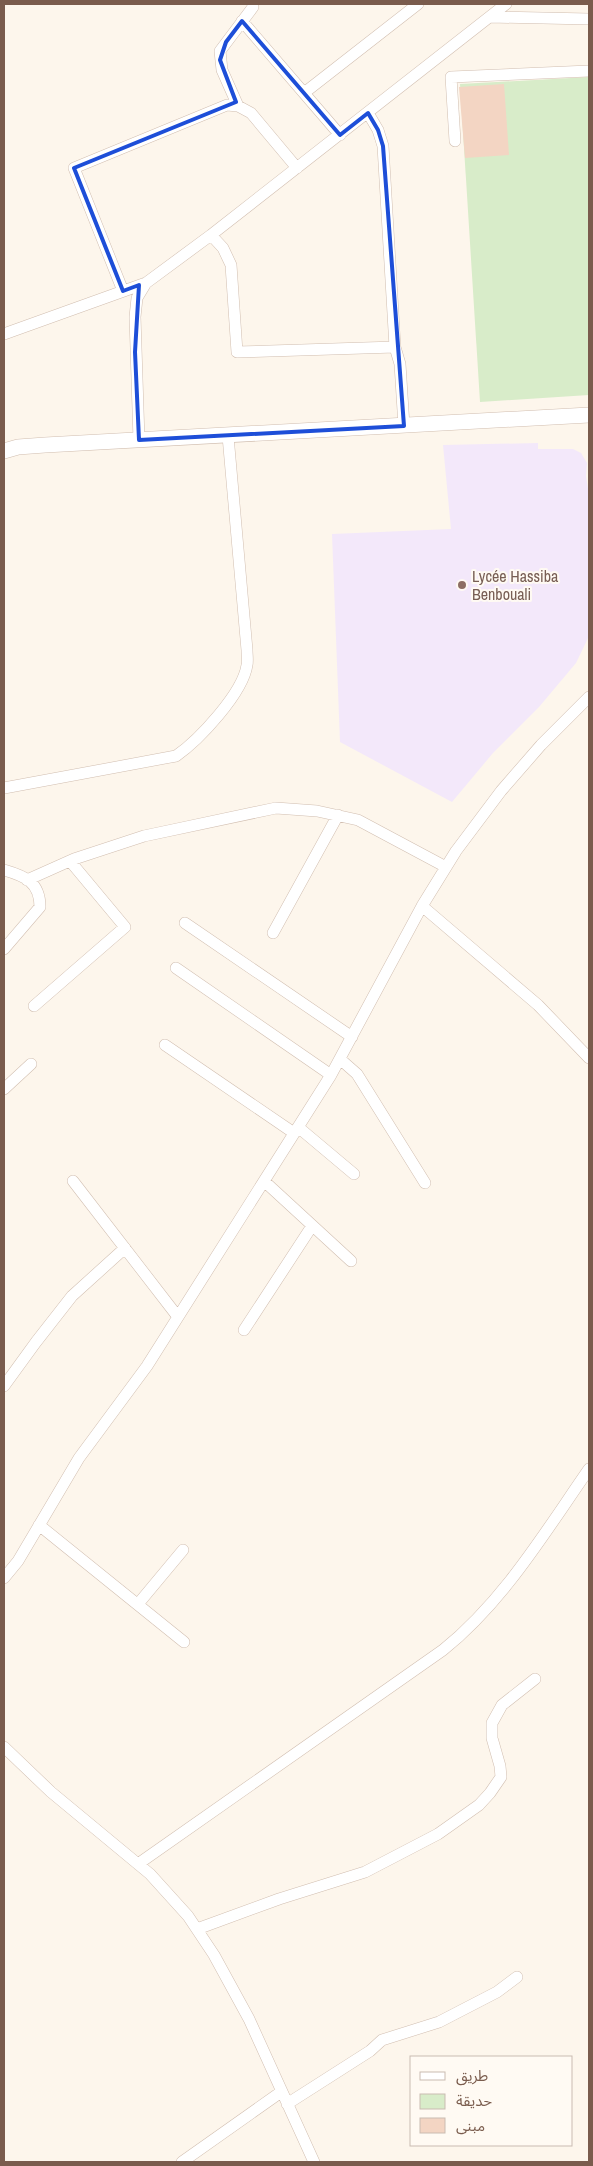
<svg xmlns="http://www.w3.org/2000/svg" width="593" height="2166" font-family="'Archivo Narrow','Noto Sans Arabic',sans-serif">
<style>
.education{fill:#f3e8fa}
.green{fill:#d8ecc9}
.building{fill:#f3d5c3}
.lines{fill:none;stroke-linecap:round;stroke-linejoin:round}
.minor-casing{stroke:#d1beb0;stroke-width:12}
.tertiary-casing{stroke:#d1beb0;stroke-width:16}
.minor{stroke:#fff;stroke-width:11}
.tertiary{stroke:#fff;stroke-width:15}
.marked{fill:none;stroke:#1d4ed8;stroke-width:4;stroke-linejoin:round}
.education-dot{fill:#8d6e63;stroke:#fffaf3;stroke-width:2}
.labels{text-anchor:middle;stroke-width:4;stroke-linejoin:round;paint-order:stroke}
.education-label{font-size:16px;fill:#785e54;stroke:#fffaf3;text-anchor:start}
</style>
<rect width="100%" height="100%" fill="#fdf6ec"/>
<path class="education" d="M 538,443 L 538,449 L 573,449 L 581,453 L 587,463 L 586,476 L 589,495 L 589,636 L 576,663 L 539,707 L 493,753 L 452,802 L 340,742 L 332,534 L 451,529 L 443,445 Z"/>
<path class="green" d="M 589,77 L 589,395 L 480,402 L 460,84 Z"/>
<path class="building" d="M 504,84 L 509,155 L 465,158 L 459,87 Z"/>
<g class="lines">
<g class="minor-casing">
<path id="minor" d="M 490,17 L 589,19
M 242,21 L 340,135
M 304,93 L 418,4
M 238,106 L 222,70 L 220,51 L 253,7
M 455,141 L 451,77 L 589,71
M 211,235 L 223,248 L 231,265 L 237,352 L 395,347 L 383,146 L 378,130 L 368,113
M 123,291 L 74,168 L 227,105 L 238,106 L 251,113 L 297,168
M 4,334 L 146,283
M 395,347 L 400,364 L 404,426
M 139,440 L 135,317 L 137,298 L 146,283 L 211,235 L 506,4
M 4,788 L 176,756 C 199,740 243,693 247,665 C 248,661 247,655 247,650 L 228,436
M 4,870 C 25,876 40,882 40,907 L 4,949
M 27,880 L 74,859 L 144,836 L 276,808 L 317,811 L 358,820 L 446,867
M 422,906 L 538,1005 L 589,1058
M 185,923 L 352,1037
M 273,933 L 338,815
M 176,968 L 331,1075
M 34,1006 L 125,927 L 70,861
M 165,1045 L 294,1133
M 340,1059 L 357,1074 L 425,1183
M 4,1089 L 31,1064
M 298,1127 L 354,1174
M 73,1181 L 178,1317
M 264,1181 L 351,1261
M 244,1330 L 312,1226
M 4,1386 L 36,1342 L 72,1296 L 125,1248
M 39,1525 L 184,1642
M 4,1578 L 18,1561 L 79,1458 L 147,1366 L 331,1075 L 422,906 L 456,851 L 501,791 L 541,745 L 589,697
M 138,1604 L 183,1550
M 4,1747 L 51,1792 L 150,1874 L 188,1916 L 214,1955 L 249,2019 L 314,2162
M 138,1864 L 443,1650 C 504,1601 545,1532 589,1469
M 197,1929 L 279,1899 L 365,1872 L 438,1834 L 479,1805 L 490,1793 L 501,1777 L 500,1766 L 492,1738 L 492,1723 L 502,1705 L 535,1679
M 287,2104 L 370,2051 L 382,2040 L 439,2022 L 497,1992 L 517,1977
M 182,2162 L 281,2092"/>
</g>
<g class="tertiary-casing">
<path id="tertiary" d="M 4,451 L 18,447 L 45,445 L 589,415"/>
</g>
<use href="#minor" class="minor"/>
<use href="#tertiary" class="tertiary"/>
</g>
<path class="marked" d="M 242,21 L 340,135 L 368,113 L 378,130 L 383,146 L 404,426 L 139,440 L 135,352 L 139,285 L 123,291 L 74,168 L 236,102 L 220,60 L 226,42 Z"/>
<circle class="education-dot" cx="462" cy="585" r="5"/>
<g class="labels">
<g class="education-label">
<text x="472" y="582">Lycée Hassiba<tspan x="472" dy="18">Benbouali</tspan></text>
</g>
</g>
<rect width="593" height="2166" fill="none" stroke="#7a5c4d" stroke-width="10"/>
<rect x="410" y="2056" width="162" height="90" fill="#fffaf3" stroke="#cabbb1"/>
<rect x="420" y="2072" width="25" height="8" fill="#ffffff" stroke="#cabbb1"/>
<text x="456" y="2081" font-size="15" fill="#7a5c4d">طريق</text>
<rect x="420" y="2094" width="25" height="15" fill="#d8ecc9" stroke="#cabbb1"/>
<text x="456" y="2106" font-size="15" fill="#7a5c4d">حديقة</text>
<rect x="420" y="2118" width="25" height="15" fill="#f3d5c3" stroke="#cabbb1"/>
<text x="456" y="2131" font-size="15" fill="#7a5c4d">مبنى</text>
</svg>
